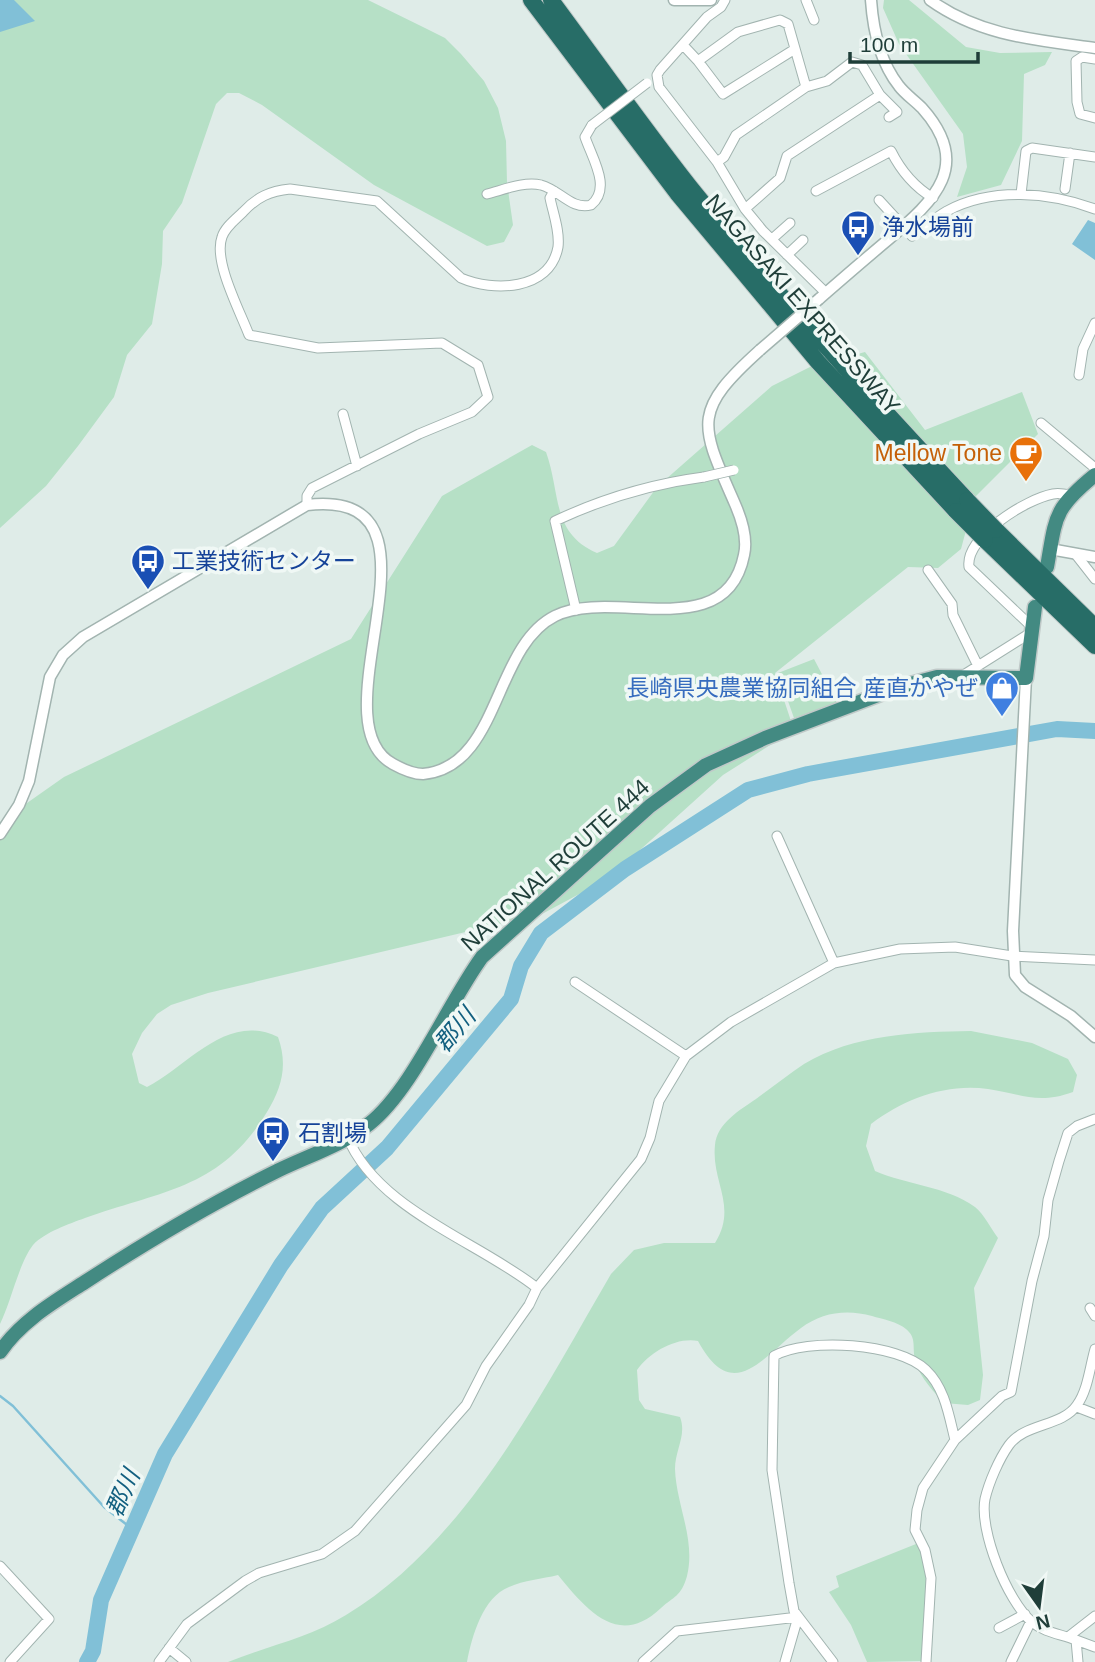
<svg xmlns="http://www.w3.org/2000/svg" width="1095" height="1662" font-family="Arial,'Noto Sans JP',sans-serif">
<style>
.green{fill:#b6e0c6}
.water{fill:#81c0d7}
.lines{fill:none;stroke-linecap:round;stroke-linejoin:round}
.stream{stroke:#81c0d7;stroke-width:2.5}
.river{stroke:#81c0d7;stroke-width:16}
.minor-casing{stroke:#a2b4b0;stroke-width:11}
.tertiary-casing{stroke:#a2b4b0;stroke-width:13}
.trunk-casing{stroke:#c0c9c8;stroke-width:17}
.motorway-casing{stroke:#c0c9c8;stroke-width:18}
.minor{stroke:#fff;stroke-width:9}
.tertiary{stroke:#fff;stroke-width:10}
.trunk{stroke:#438a82;stroke-width:14}
.motorway{stroke:#276d67;stroke-width:16}
.minor-bridge-casing{stroke:#a2b4b0;stroke-width:11;stroke-linecap:butt}
.tertiary-bridge-casing{stroke:#a2b4b0;stroke-width:13;stroke-linecap:butt}
.motorway-bridge-casing{stroke:#c0c9c8;stroke-width:18;stroke-linecap:butt}
.minor-bridge{stroke:#fff;stroke-width:9}
.tertiary-bridge{stroke:#fff;stroke-width:10}
.motorway-bridge{stroke:#276d67;stroke-width:16}
.labels{text-anchor:middle;stroke-width:7;stroke-linejoin:round;paint-order:stroke}
.transit-label{font-size:23px;fill:#164399;stroke:#f0f8f5;text-anchor:start}
.street-label{font-size:23px;fill:#1f3e39;stroke:#f0f8f5}
.food-label{font-size:23px;fill:#c56008;stroke:#f0f8f5;text-anchor:end}
.shop-label{font-size:23px;fill:#366cbe;stroke:#f0f8f5;text-anchor:end}
.water-label{font-size:24px;font-style:italic;fill:#136080;stroke:#f0f8f5}
</style>
<rect width="100%" height="100%" fill="#dfece8"/>
<path class="green" d="M 0,0 L 368,0 L 425,28 L 445,38 L 461,54 L 484,81 L 498,108 L 506,141 L 507,183 L 513,225 L 504,242 L 487,246 L 374,185 L 262,105 L 239,93 L 227,93 L 216,104 L 182,203 L 163,231 L 162,264 L 152,324 L 127,355 L 114,397 L 78,446 L 46,486 L 0,528 Z
M 884,0 L 909,0 L 966,47 L 1000,53 L 1052,52 L 1045,65 L 1024,74 L 1022,141 L 1001,185 L 957,197 L 967,167 L 963,134 L 899,44 L 883,8 Z
M 865,352 L 925,430 L 1022,392 L 1038,434 L 975,497 L 961,549 L 938,568 L 908,567 L 775,673 L 794,730 L 723,775 L 630,859 L 583,892 L 542,914 L 208,993 L 171,1005 L 157,1014 L 142,1033 L 132,1054 L 139,1083 L 147,1087 C 189,1065 227,1012 278,1037 C 288,1065 282,1087 267,1112 C 220,1189 163,1190 85,1218 C 69,1224 45,1232 33,1245 C 19,1263 11,1302 0,1324 L 0,822 L 64,777 L 351,639 L 442,496 L 532,445 L 546,452 C 561,494 551,533 597,553 L 614,546 L 657,487 L 772,386 L 810,367 Z
M 814,659 L 837,703 L 794,718 L 778,673 Z
M 971,1031 L 1032,1043 L 1068,1059 L 1077,1075 L 1073,1092 C 1037,1105 1023,1094 988,1089 C 946,1083 904,1099 871,1124 L 866,1146 L 875,1171 C 907,1185 946,1186 975,1207 C 984,1214 991,1229 998,1238 L 974,1288 L 983,1375 L 980,1400 L 968,1405 L 944,1403 C 933,1391 918,1375 915,1359 C 912,1347 917,1338 906,1329 C 898,1322 882,1319 872,1316 C 847,1309 822,1312 801,1328 C 763,1356 733,1406 698,1341 C 676,1337 650,1352 637,1370 L 639,1400 L 645,1409 L 680,1417 C 687,1435 675,1450 675,1469 C 676,1504 696,1540 687,1576 C 681,1597 674,1596 661,1608 C 618,1649 586,1609 558,1575 C 542,1579 524,1580 509,1587 C 483,1597 472,1636 467,1662 L 228,1662 C 267,1646 309,1638 346,1615 C 467,1542 542,1392 611,1274 L 634,1250 L 664,1243 L 715,1243 C 738,1206 711,1182 715,1145 C 717,1123 740,1110 756,1099 C 772,1087 788,1075 804,1064 C 854,1034 916,1032 971,1031 Z
M 916,1544 C 937,1577 925,1623 922,1661 L 867,1662 L 851,1625 L 829,1592 L 839,1587 L 836,1576 Z"/>
<path class="water" d="M 0,0 L 14,0 L 35,21 L 0,32 Z
M 1088,220 L 1095,223 L 1095,260 L 1072,244 Z"/>
<g class="lines">
<path class="stream" d="M 0,1396 L 13,1406 L 104,1507 L 131,1528"/>
<path class="river" d="M 87,1662 L 93,1651 L 101,1600 L 165,1454 L 281,1265 L 322,1208 L 387,1148 L 511,999 L 521,966 L 541,933 L 625,869 L 748,790 L 808,774 L 1057,729 L 1095,731"/>
<g class="minor-casing">
<path id="minor" d="M 725,0 L 721,7 L 707,17 L 660,70 L 657,75 L 659,87 L 717,162 L 745,209 L 763,231 L 826,293
M 806,0 L 814,20
M 683,45 L 698,61 L 738,32 L 780,20 L 788,24 L 806,87
M 1095,59 L 1082,57 L 1076,61 L 1077,102 L 1080,114 L 1095,118
M 698,61 L 723,94 L 795,49
M 880,95 L 897,112 L 889,117
M 717,162 L 724,157 L 736,135 L 806,87 L 827,81 L 852,62 L 862,65 L 880,95 L 787,156 L 780,178 L 745,209
M 1065,189 L 1070,153
M 816,191 L 891,151 C 901,171 913,186 933,198
M 487,194 C 503,190 524,181 541,185 C 560,190 571,210 591,205 C 612,188 592,158 585,137 L 592,125
M 1021,194 L 1026,151 L 1032,148 L 1095,157
M 879,200 L 912,236 C 923,228 935,218 947,211 C 992,187 1049,192 1095,209
M 772,239 L 790,223
M 787,255 L 803,240
M 1079,375 L 1083,349 L 1095,323
M 343,414 L 357,466
M 1041,423 L 1095,468
M 307,505 L 307,496 L 312,488 L 419,434 L 472,412 L 488,397 L 478,365 L 442,343 L 318,348 L 249,335 C 240,311 213,261 222,237 C 225,227 236,219 243,212 C 257,197 270,191 290,189 L 377,201 L 461,278 C 493,292 550,291 558,247 C 560,231 553,213 550,198 L 554,191
M 1077,556 L 1095,579
M 928,570 L 952,604 L 953,615 L 978,666
M 576,610 L 555,521 C 604,498 650,484 704,477
M 1032,627 L 969,567 C 965,537 1026,499 1053,494 C 1058,493 1065,494 1070,495
M 962,676 L 1032,632
M 777,836 L 834,963
M 575,982 L 686,1056
M 347,1136 C 377,1210 478,1241 537,1288
M 1090,1308 L 1095,1316
M 1077,1407 L 1095,1414
M 0,1566 L 49,1619 L 10,1662
M 999,1628 L 1025,1614
M 1068,1637 L 1095,1616
M 1076,1640 L 1095,1647
M 169,1648 L 186,1662
M 159,1662 L 187,1624 L 245,1581 L 259,1573 L 322,1554 L 355,1531 L 466,1405 L 486,1366 L 529,1305 L 537,1288 L 641,1159 L 650,1138 L 659,1101 L 686,1056 L 731,1022 L 834,963 L 900,949 L 955,947 L 1012,956 L 1095,960
M 643,1662 L 677,1631 L 798,1617
M 785,1662 L 798,1617
M 833,1662 L 794,1611 L 789,1583 L 772,1470 L 774,1356 C 807,1337 899,1343 926,1370 C 945,1388 949,1416 955,1440
M 926,1662 L 931,1578 L 925,1550 L 915,1530 L 917,1510 L 923,1488 L 955,1440 L 1002,1396 L 1011,1392 L 1032,1281 L 1044,1236 L 1048,1200 L 1059,1161 L 1068,1133 L 1077,1126 L 1095,1119
M 1011,1662 L 1031,1621
M 1078,1662 L 1076,1640 C 1061,1634 1045,1633 1032,1622 C 1007,1601 979,1530 985,1499 C 989,1482 999,1459 1009,1445 C 1025,1423 1062,1427 1077,1405 C 1088,1390 1090,1366 1095,1349"/>
</g>
<g class="tertiary-casing">
<path id="tertiary" d="M 674,0 L 711,0
M 930,0 C 980,36 1036,40 1095,48
M 819,299 C 842,279 865,259 889,239 C 935,200 973,165 922,108 C 914,100 905,94 899,86 C 880,62 873,29 871,0
M 1050,549 L 1095,557
M 1026,678 L 1013,931 L 1015,975 L 1025,987 L 1071,1016 L 1095,1037
M 0,834 L 19,805 L 29,781 L 50,677 L 63,655 L 83,637 L 307,505 C 463,487 311,720 393,764 C 402,769 412,774 423,774 C 500,767 493,647 555,616 C 612,587 726,646 744,555 C 748,538 742,520 735,504 C 700,424 691,412 760,350"/>
</g>
<g class="trunk-casing">
<path id="trunk" d="M 1047,567 C 1056,517 1053,509 1095,475
M 0,1352 C 21,1321 54,1302 85,1282 C 148,1241 212,1203 279,1170 C 308,1156 344,1144 369,1124 C 413,1089 447,1005 482,957 L 650,806 L 706,765 L 765,738 L 899,687 L 937,677 L 1026,678 L 1035,607"/>
</g>
<g class="motorway-casing">
<path id="motorway" d="M 531,0 L 677,193 L 818,362 L 956,511
M 551,0 C 597,62 642,126 690,187 C 778,296 872,398 967,500
M 996,530 L 1095,627
M 985,540 L 1095,646"/>
</g>
<use href="#minor" class="minor"/>
<use href="#tertiary" class="tertiary"/>
<use href="#trunk" class="trunk"/>
<use href="#motorway" class="motorway"/>
<g class="minor-bridge-casing">
<path id="minor-bridge" d="M 592,125 L 647,83
M 704,477 L 734,470"/>
</g>
<g class="tertiary-bridge-casing">
<path id="tertiary-bridge" d="M 760,350 L 819,299"/>
</g>
<g class="motorway-bridge-casing">
<path id="motorway-bridge" d="M 967,500 L 996,530
M 956,511 L 985,540"/>
</g>
<use href="#minor-bridge" class="minor-bridge"/>
<use href="#tertiary-bridge" class="tertiary-bridge"/>
<use href="#motorway-bridge" class="motorway-bridge"/>
</g>
<defs>
<g id="bus-pin" transform="scale(1.75)"><path d="M0 17L-7.5 6A9.5 9.5 0 1 1 7.5 6Z" fill="#1a4fb4" stroke="#f0f8f5"/><path d="M-5-6H5V4H4V6H2V4H-2V6H-4V4H-5ZM-3.5-4V0h7V-4ZM-3.5 1.2v1.5H-2V1.2ZM2 1.2v1.5H3.5V1.2Z" fill="#fff"/></g>
<g id="cafe-pin" transform="scale(1.75)"><path d="M0 17L-7.5 6A9.5 9.5 0 1 1 7.5 6Z" fill="#e8710a" stroke="#f0f8f5"/><path d="M-5.5-4.5H6V0H3Q3 3.5 0 3.5H-2.5Q-5.5 3.5-5.5 0ZM3-3.2v2h1.7v-2ZM-6 4.5H4V6H-6Z" fill="#fff"/></g>
<g id="shop-pin" transform="scale(1.75)"><path d="M0 17L-7.5 6A9.5 9.5 0 1 1 7.5 6Z" fill="#3f7fe0" stroke="#f0f8f5"/><path d="M-5-2.5h2.3a2.7 3.5 0 0 1 5.4 0H5L5.5 6h-11ZM-1.5-2.5h3a1.5 2.3 0 0 0-3 0Z" fill="#fff"/></g>
</defs>
<g fill-rule="evenodd">
<use href="#bus-pin" x="858" y="227"/>
<use href="#cafe-pin" x="1026" y="453"/>
<use href="#bus-pin" x="148" y="561"/>
<use href="#shop-pin" x="1002" y="688"/>
<use href="#bus-pin" x="273" y="1133"/>
</g>
<g class="labels">
<g class="transit-label">
<text x="882" y="235">浄水場前</text>
<text x="172" y="569">工業技術センター</text>
<text x="298" y="1141">石割場</text>
</g>
<g class="street-label">
<text transform="translate(803 304) rotate(49)" y="8">NAGASAKI EXPRESSWAY</text>
<text transform="translate(555 865) rotate(-42)" y="8">NATIONAL ROUTE 444</text>
</g>
<g class="food-label">
<text x="1002" y="461">Mellow Tone</text>
</g>
<g class="shop-label">
<text x="978" y="696">長崎県央農業協同組合 産直かやぜ</text>
</g>
<g class="water-label">
<text transform="translate(455 1030) rotate(-50)" y="8">郡川</text>
<text transform="translate(123 1493) rotate(-66)" y="8">郡川</text>
</g>
</g>
<g transform="translate(1039 1606) rotate(166)" stroke="#f0f8f5" stroke-width="5" paint-order="stroke">
<path d="M0-5L12 26L0 18L-12 26Z" fill="#1f3e39"/>
<text y="-10" font-size="19" font-weight="bold" text-anchor="middle" fill="#1f3e39">N</text>
</g>
<path d="M850 52v10h128v-10" fill="none" stroke="#1f3e39" stroke-width="3.5"/>
<text x="860" y="52" font-size="21" fill="#1f3e39" stroke="#f0f8f5" stroke-width="5" paint-order="stroke">100 m</text>
</svg>
